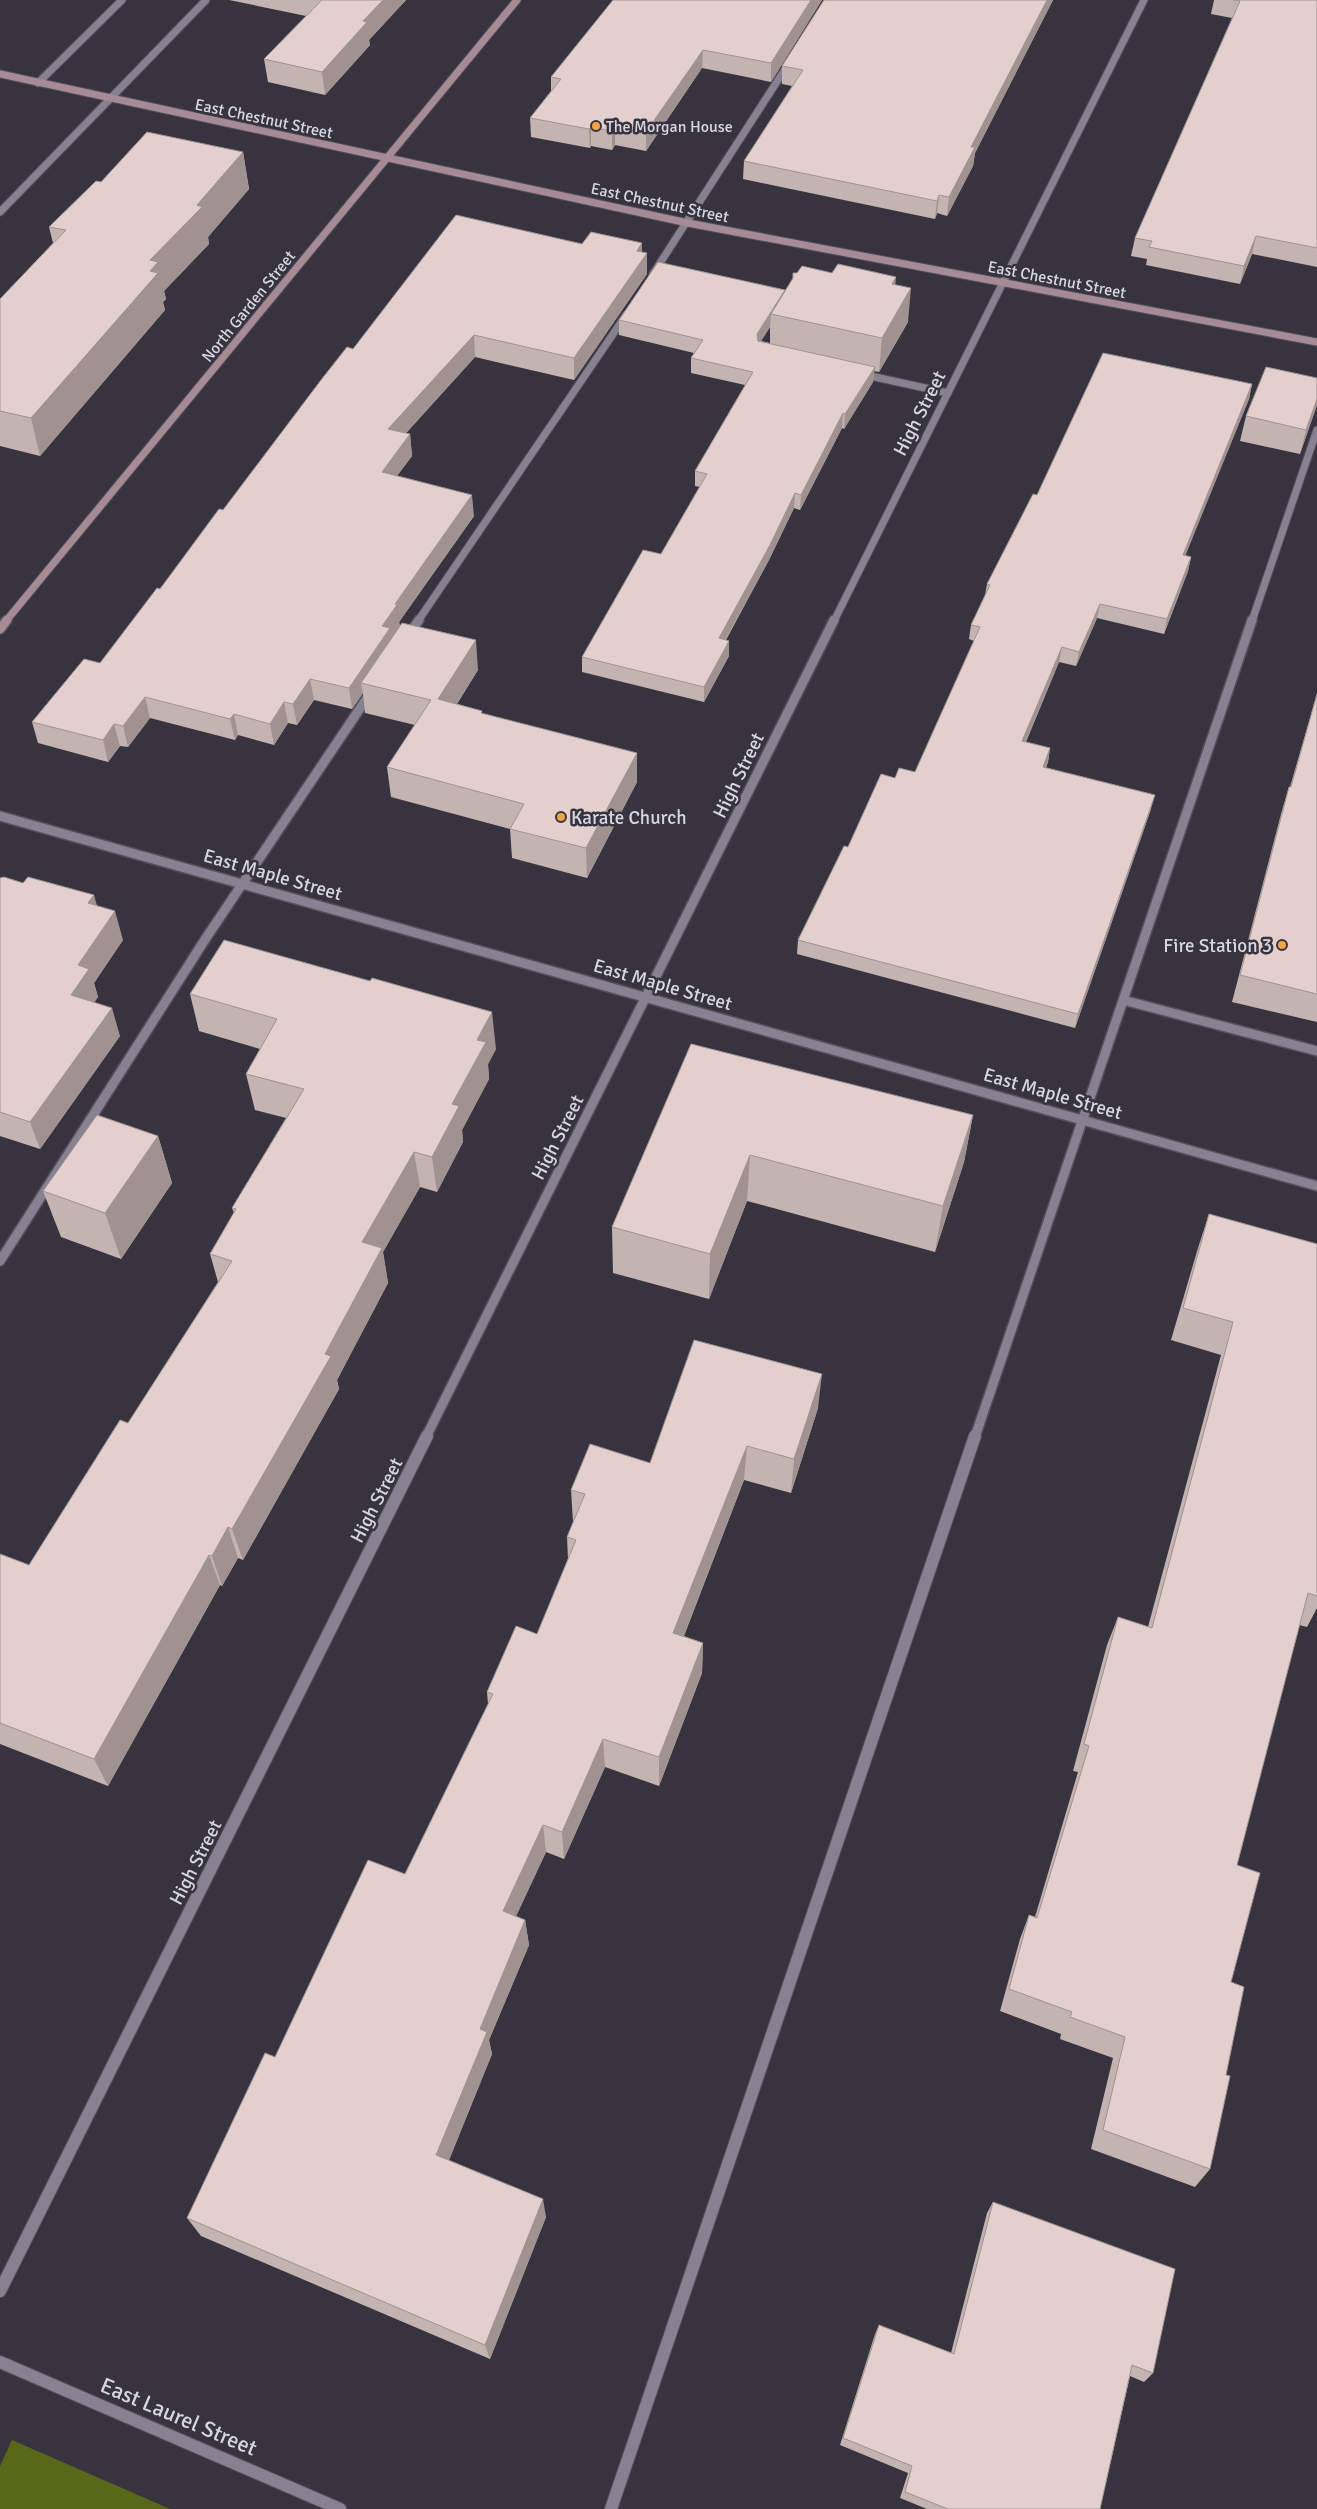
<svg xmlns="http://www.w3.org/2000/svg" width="1317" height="2509" font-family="Signika,sans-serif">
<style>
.green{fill:#596719}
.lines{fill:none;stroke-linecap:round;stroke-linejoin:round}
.lane-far2-casing{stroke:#53505a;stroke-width:9}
.lane-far1-casing{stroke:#53505a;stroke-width:12}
.lane-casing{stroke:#53505a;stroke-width:14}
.street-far2-casing{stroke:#53505a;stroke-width:9}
.street-far1-casing{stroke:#53505a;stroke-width:12}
.street-casing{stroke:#53505a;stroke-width:14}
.secondary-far1-casing{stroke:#53505a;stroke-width:9}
.secondary-casing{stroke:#53505a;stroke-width:12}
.lane-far2{stroke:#868291;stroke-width:7}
.lane-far1{stroke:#868291;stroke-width:9}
.lane{stroke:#868291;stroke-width:12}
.street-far2{stroke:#868291;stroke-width:7}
.street-far1{stroke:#868291;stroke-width:9}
.street{stroke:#868291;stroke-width:12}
.secondary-far1{stroke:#a68a95;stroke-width:7}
.secondary{stroke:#a68a95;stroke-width:9}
.wall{fill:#c3b3b1;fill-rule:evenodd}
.shaded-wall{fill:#9f9290}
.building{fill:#e3d0ce;stroke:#9f9290}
.poi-dot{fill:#f3a442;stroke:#373440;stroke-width:2}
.labels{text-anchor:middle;stroke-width:5;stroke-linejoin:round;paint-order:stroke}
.far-street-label{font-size:16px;fill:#d9d7de;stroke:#373440}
.far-poi-label{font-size:16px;fill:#d9d7de;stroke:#373440;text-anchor:start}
.street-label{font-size:19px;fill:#d9d7de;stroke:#373440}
.poi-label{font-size:19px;fill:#d9d7de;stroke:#373440;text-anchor:start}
.near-street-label{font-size:22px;fill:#d9d7de;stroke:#373440}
</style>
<rect width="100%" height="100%" fill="#373440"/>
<path class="green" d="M 12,2440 L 170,2509 L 0,2509 L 0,2466 Z"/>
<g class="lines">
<g class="lane-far2-casing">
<path id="lane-far2" d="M 38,83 L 122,0
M 0,212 L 206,0
M 653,274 L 789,63
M 861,374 L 948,393
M 418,621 L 626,315
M 1252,621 L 1317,430"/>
</g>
<g class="lane-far1-casing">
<path id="lane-far1" d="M 408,636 L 419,620
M 1123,1000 L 1317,1051
M 0,1261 L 206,938 L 371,692
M 975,1437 L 1252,620"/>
</g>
<g class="lane-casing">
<path id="lane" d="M 611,2509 L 975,1436"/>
</g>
<g class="street-far2-casing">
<path id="street-far2" d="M 834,621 L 1144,0"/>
</g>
<g class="street-far1-casing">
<path id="street-far1" d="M 0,816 L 1317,1186
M 426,1437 L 834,620"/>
</g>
<g class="street-casing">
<path id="street" d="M 0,2291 L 427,1436
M 0,2362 L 340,2509"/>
</g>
<g class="secondary-far1-casing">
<path id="secondary-far1" d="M 0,74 L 688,223 L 1317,342
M 6,621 L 517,0"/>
</g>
<g class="secondary-casing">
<path id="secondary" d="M 0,629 L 7,620"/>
</g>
<use href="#lane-far2" class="lane-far2"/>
<use href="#lane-far1" class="lane-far1"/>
<use href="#lane" class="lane"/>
<use href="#street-far2" class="street-far2"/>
<use href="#street-far1" class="street-far1"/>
<use href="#street" class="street"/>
<use href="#secondary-far1" class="secondary-far1"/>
<use href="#secondary" class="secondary"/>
</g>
<path class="wall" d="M 229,0 L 406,0 L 369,40 L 370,45 L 325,95 L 268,82 L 264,59 L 306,16 Z
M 822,0 L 771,82 L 702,68 L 646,151 L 615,145 L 612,150 L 591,146 L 590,148 L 531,137 L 530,118 L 551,91 L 551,77 Z
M 824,0 L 1053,0 L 975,153 L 973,166 L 947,216 L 937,213 L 935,219 L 743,179 L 744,161 L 792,86 L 782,84 L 782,66 Z
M 1214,0 L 1317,0 L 1317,267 L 1252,254 L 1240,284 L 1146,265 L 1147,259 L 1131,256 L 1135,238 L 1232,18 L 1211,14 Z
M 243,152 L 249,189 L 208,237 L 209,244 L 164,291 L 166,299 L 163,302 L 165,310 L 40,456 L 0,446 L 0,299 L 53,243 L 49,227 L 101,182 Z
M 582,244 L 647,253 L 647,274 L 574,380 L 475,357 L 406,433 L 410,434 L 412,456 L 397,476 L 474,516 L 399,622 L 400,626 L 478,670 L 457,704 L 482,711 L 482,714 L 637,753 L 637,782 L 587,878 L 512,858 L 510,829 L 391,797 L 387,767 L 415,725 L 365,713 L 363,693 L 352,709 L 314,700 L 297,725 L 288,723 L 274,745 L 238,735 L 235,740 L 150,718 L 128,747 L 120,746 L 108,762 L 38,743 L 32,722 L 100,663 L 353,349 Z
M 797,273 L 832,273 L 895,285 L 908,322 L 879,372 L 874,371 L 873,382 L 844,429 L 842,428 L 800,510 L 794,508 L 769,560 L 726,640 L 729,656 L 704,702 L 582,672 L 582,657 L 661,554 L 700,487 L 695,486 L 695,471 L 745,385 L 691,373 L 691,358 L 694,353 L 619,335 L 619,320 L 784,292 ZM 770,327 L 770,343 L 761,341 Z
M 1252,384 L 1249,399 L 1185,555 L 1191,557 L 1188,571 L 1164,634 L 1097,618 L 1076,666 L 1059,662 L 1026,742 L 1050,748 L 1048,762 L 1046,768 L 1151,809 L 1075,1028 L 797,954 L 798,940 L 848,847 L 895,778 L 915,772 L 974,641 L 969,639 L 971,625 L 985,595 L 987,584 L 1037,495 Z
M 1317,405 L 1300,454 L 1240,441 L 1246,416 Z
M 1317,694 L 1317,1022 L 1232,1002 L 1281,814 L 1289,787 L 1290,787 Z
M 0,878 L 97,906 L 123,940 L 94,983 L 98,997 L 94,1002 L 120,1036 L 40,1149 L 0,1136 Z
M 190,994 L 496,1049 L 488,1064 L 489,1079 L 462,1130 L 463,1142 L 437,1192 L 420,1187 L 383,1252 L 388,1283 L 337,1380 L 339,1389 L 243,1560 L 238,1558 L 222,1586 L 220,1585 L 108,1786 L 0,1744 L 0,1554 L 29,1565 L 128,1423 L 218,1282 L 210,1254 L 234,1213 L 232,1208 L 286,1118 L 255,1110 L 246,1074 L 260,1049 L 199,1031 Z
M 691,1044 L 973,1115 L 964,1162 L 935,1252 L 747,1201 L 709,1299 L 613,1273 L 612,1227 Z
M 158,1136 L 172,1183 L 121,1259 L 61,1237 L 43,1191 Z
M 1209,1214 L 1317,1244 L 1317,1608 L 1307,1627 L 1299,1625 L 1237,1865 L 1226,2075 L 1210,2169 L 1195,2187 L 1091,2149 L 1113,2058 L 1060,2039 L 1061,2034 L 1000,2011 L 1020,1939 L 1029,1915 L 1035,1917 L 1078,1772 L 1073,1771 L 1107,1645 L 1118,1617 L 1148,1627 L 1221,1355 L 1171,1340 L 1198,1248 Z
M 818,1408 L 791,1493 L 744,1480 L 684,1636 L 703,1643 L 702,1673 L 659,1786 L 605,1767 L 564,1859 L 546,1852 L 516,1916 L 525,1920 L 529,1945 L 489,2040 L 492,2054 L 449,2160 L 546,2217 L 490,2359 L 201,2236 L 187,2218 L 275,2057 L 405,1874 L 488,1704 L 487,1692 L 537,1634 L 568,1559 L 567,1537 L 573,1522 L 571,1490 L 650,1463 Z
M 993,2202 L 1153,2373 L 1144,2382 L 1130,2376 L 1100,2509 L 927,2509 L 900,2498 L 908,2473 L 840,2445 L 875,2334 L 879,2325 L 951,2353 L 987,2213 Z"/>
<path class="shaded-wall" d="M 383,0 L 406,0 L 369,40 L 370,45 L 325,95 L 322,72 L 363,21 Z
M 811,0 L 822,0 L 771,82 L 771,63 Z
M 1047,0 L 1053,0 L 975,153 L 973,166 L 947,216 L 949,197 L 971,147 Z
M 703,50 L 702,68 L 646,151 L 646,132 Z
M 591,127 L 591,146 L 590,148 L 589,129 Z
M 615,127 L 615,145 L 612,150 L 612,131 Z
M 243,152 L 249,189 L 208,237 L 209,244 L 164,291 L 166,299 L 163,302 L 165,310 L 40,456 L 31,418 L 150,271 L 150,260 Z
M 939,195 L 937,213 L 935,219 L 937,201 Z
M 1256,236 L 1252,254 L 1240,284 L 1244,266 Z
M 642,243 L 642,259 L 647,253 L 647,274 L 574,380 L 574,358 Z
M 896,277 L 893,311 L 892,284 Z
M 911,288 L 908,322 L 879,372 L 882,338 Z
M 785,290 L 784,305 L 771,314 L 770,327 L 756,349 L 757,334 Z
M 474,335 L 475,357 L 390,451 L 388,429 Z
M 875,367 L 873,382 L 844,429 L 845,414 Z
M 1252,384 L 1249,399 L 1180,569 L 1183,555 Z
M 1317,399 L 1317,405 L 1300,454 L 1306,430 Z
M 843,413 L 842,428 L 800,510 L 801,495 Z
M 410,434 L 412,456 L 384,493 L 382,472 Z
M 795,493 L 794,508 L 769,560 L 718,653 L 719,638 Z
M 472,495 L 474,516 L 399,622 L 400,626 L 361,683 L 363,693 L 352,709 L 349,688 L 395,604 Z
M 1191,557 L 1188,571 L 1164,634 L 1167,619 Z
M 1100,604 L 1097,618 L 1076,666 L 1079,652 Z
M 476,640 L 478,670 L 441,729 L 438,699 Z
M 729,641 L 729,656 L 704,702 L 704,687 Z
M 1062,647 L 1059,662 L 1020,756 L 1022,741 Z
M 310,679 L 314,700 L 297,725 L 293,704 Z
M 145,697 L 150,718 L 128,747 L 123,726 Z
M 284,702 L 288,723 L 274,745 L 270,724 Z
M 234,714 L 238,735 L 235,740 L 230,719 Z
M 114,724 L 120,746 L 108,762 L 103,740 Z
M 1050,748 L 1048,762 L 1040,782 L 1043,767 Z
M 637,753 L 637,782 L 587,878 L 586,848 Z
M 1155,795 L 1151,809 L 1075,1028 L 1078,1014 Z
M 94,895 L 102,924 L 88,903 Z
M 115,911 L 123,940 L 94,983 L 98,997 L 80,1023 L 71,995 L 78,965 Z
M 112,1008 L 120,1036 L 40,1149 L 30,1122 Z
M 492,1012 L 496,1049 L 488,1064 L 489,1079 L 462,1130 L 463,1142 L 437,1192 L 432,1157 L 477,1040 Z
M 973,1115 L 964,1162 L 935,1252 L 943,1206 Z
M 158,1136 L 172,1183 L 121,1259 L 105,1213 Z
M 414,1152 L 420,1187 L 383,1252 L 388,1283 L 337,1380 L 339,1389 L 243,1560 L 232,1529 L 325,1354 L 362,1242 Z
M 750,1155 L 747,1201 L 709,1299 L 710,1254 Z
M 822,1374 L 818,1408 L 791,1493 L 794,1459 Z
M 747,1446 L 744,1480 L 673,1663 L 673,1633 Z
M 228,1527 L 238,1558 L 222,1586 L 212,1556 Z
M 209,1555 L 220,1585 L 108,1786 L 94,1759 Z
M 703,1643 L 702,1673 L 659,1786 L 659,1757 Z
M 603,1739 L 605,1767 L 564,1859 L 562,1832 Z
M 543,1825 L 546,1852 L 507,1936 L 503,1911 Z
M 525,1920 L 529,1945 L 489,2040 L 492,2054 L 443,2175 L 436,2155 L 480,2029 Z
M 543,2199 L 546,2217 L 490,2359 L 485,2345 Z"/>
<path class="building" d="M 322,0 L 383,0 L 363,21 L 367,22 L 322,72 L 264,59 Z
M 613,0 L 811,0 L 771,63 L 703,50 L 646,132 L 615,127 L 612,131 L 591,127 L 589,129 L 530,118 L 561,79 L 551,77 Z
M 824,0 L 1047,0 L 971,147 L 975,147 L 949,197 L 939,195 L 937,201 L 744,161 L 803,70 L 782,66 Z
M 1233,0 L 1317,0 L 1317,248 L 1256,236 L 1244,266 L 1149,247 L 1152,241 L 1135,238 L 1240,1 Z
M 147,132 L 243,152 L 197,205 L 202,207 L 150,260 L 158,262 L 150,271 L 158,273 L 31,418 L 0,411 L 0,299 L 66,230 L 49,227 L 96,181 L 101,182 Z
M 456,215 L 582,244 L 591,232 L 642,243 L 637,251 L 647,253 L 574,358 L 474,335 L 388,429 L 410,434 L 382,472 L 472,495 L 395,604 L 397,605 L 382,626 L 390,628 L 349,688 L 310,679 L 293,704 L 284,702 L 270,724 L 234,714 L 230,719 L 145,697 L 123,726 L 114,724 L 103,740 L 32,722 L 84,659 L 100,663 L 157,588 L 160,589 L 219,509 L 223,510 L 321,380 L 347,347 L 353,349 Z
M 658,262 L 785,290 L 757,334 L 758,341 L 875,367 L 845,414 L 843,413 L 801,495 L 795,493 L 770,545 L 719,638 L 729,641 L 704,687 L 582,657 L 643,550 L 661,554 L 707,474 L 695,471 L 753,372 L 691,358 L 703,340 L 619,320 Z
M 838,264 L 896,277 L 892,284 L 911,288 L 882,338 L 771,314 L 793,278 L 793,273 L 797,273 L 802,266 L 832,273 Z
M 1103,353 L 1252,384 L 1183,555 L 1191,557 L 1167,619 L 1100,604 L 1079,652 L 1062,647 L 1022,741 L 1050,748 L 1043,767 L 1155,795 L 1078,1014 L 798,940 L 844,846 L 848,847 L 881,774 L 895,778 L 899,768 L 915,772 L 980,627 L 971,625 L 990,585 L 987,584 L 1033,494 L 1037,495 Z
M 1266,367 L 1317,378 L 1317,399 L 1306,430 L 1246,416 Z
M 402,623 L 476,640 L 438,699 L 482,711 L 481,713 L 637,753 L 586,848 L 510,829 L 524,804 L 387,767 L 431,700 L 361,683 Z
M 1317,694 L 1317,994 L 1240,975 L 1289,787 L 1291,787 Z
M 4,877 L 23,883 L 28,877 L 94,895 L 88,903 L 115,911 L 78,965 L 89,969 L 71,995 L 112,1008 L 30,1122 L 0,1112 L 0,878 Z
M 224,940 L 370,981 L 372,978 L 492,1012 L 477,1040 L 486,1042 L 452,1104 L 459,1106 L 432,1157 L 414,1152 L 362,1242 L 382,1248 L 325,1354 L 331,1356 L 232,1529 L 228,1527 L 212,1556 L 209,1555 L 94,1759 L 0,1723 L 0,1554 L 29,1565 L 120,1420 L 128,1423 L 232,1261 L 210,1254 L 236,1209 L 232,1208 L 304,1089 L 246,1074 L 277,1019 L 190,994 Z
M 691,1044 L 973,1115 L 943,1206 L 750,1155 L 710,1254 L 612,1227 Z
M 97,1115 L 158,1136 L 105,1213 L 43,1191 Z
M 1209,1214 L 1317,1244 L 1317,1596 L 1308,1593 L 1237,1865 L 1260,1873 L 1231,1982 L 1244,1987 L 1226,2075 L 1230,2076 L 1210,2169 L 1103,2130 L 1125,2037 L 1070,2017 L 1072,2012 L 1009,1989 L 1029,1915 L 1037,1918 L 1089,1746 L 1084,1744 L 1118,1617 L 1152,1628 L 1233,1322 L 1183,1308 Z
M 694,1340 L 822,1374 L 794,1459 L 747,1446 L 673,1633 L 703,1643 L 659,1757 L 603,1739 L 562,1832 L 543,1825 L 503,1911 L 525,1920 L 480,2029 L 487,2032 L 436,2155 L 543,2199 L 485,2345 L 187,2218 L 265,2053 L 275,2057 L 368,1860 L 405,1874 L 493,1694 L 487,1692 L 516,1626 L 537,1634 L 576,1540 L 567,1537 L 585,1494 L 571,1490 L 590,1444 L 650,1463 Z
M 993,2202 L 1175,2269 L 1153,2373 L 1132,2365 L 1100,2509 L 948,2509 L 905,2492 L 912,2466 L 843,2438 L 879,2325 L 954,2354 Z"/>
<g class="poi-dot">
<circle cx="596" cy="126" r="5"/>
<circle cx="561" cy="817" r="5"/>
<circle cx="1282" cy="945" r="5"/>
</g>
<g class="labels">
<g class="far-street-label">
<text transform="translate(264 118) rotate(12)" y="6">East Chestnut Street</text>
<text transform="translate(660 202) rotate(12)" y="6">East Chestnut Street</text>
<text transform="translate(1057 279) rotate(11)" y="6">East Chestnut Street</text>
<text transform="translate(248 306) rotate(-51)" y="6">North Garden Street</text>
</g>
<g class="far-poi-label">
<text x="606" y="132">The Morgan House</text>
</g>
<g class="street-label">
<text transform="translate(919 413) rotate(-63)" y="7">High Street</text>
<text transform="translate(738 775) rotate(-64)" y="7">High Street</text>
<text transform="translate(273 874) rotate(16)" y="7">East Maple Street</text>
<text transform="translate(663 984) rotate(16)" y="7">East Maple Street</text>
<text transform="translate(1053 1093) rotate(16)" y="7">East Maple Street</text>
<text transform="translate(557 1137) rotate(-63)" y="7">High Street</text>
<text transform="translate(376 1500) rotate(-63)" y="7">High Street</text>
<text transform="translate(195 1862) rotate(-63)" y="7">High Street</text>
</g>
<g class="poi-label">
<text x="571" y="824">Karate Church</text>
<text x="1272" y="952" text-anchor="end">Fire Station 3</text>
</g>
<g class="near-street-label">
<text transform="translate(179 2416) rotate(23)" y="8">East Laurel Street</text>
</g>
</g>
</svg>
